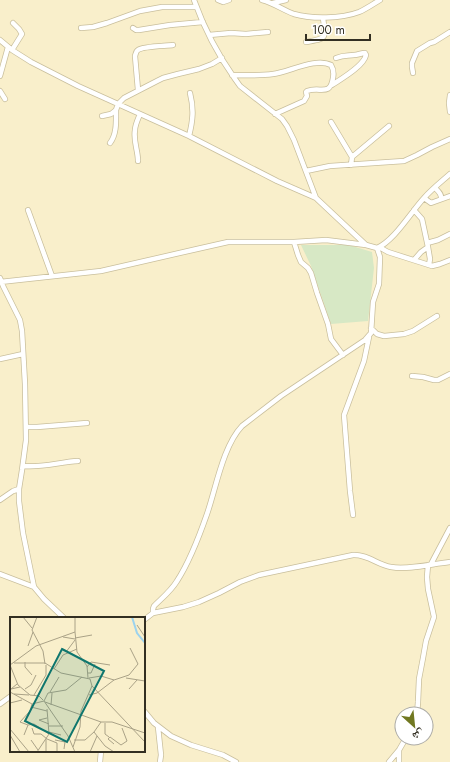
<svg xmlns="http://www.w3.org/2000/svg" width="450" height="762" font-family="Jost,'Noto Naskh Arabic',sans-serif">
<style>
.green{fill:#d7e8c5}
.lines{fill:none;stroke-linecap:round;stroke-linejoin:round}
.minor-casing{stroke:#c9bf9d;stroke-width:6}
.minor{stroke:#fff;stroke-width:4.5}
.inset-river{fill:none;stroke:#9cd3ee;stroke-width:2}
.inset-road{fill:none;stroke:#aaa287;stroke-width:1}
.view{fill:#0f766e;fill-opacity:0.15;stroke:#0f766e;stroke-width:2}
.inset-edge{fill:none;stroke:#332f22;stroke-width:2}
</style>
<rect width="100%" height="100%" fill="#f9efcb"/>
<path class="green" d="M 301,245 L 349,245 L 372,252 L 374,268 L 368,321 L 331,324 L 311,266 Z"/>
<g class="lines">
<g class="minor-casing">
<path id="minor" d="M 194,0 C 204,28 218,55 235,79 L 240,86 L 282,119 L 287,126 L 294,140 L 316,198
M 218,0 L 223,2 L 229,0
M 262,0 C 274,3 283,10 294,14 C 311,19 341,19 359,12 C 366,9 373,4 380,0
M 273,3 L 286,0
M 81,28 L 93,27 L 107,23 L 140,11 L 162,7 L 196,7
M 133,28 L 136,30 L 139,30 L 170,25 L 203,22
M 209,35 L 231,33 L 246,34 L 268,32
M 0,40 L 12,50 L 31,62 L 78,86 L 189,136 L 277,181 L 316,198 L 366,245 L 377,248 C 394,241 411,212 424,198 C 432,189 441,182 450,174
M 306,42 C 327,38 326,40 323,18
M 12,50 L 22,34 L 19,29 L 13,23
M 413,73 L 412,67 L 412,63 L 417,51 L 430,43 L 434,42 L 450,32
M 232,75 C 246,75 260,76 273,74 C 289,72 316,57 331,65 C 334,70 334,73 333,78 C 330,97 320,86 307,91 L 306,92 L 307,96 L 304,101 L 275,114
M 0,76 L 8,47
M 332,85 C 341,79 364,66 366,55 L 365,53 C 361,53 358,55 354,55 C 347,56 344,55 336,58
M 138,90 L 135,56 C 136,53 136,51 138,50 C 143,46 166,46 173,45
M 0,91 L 5,99
M 450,95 L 449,103 L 450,112
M 102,116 L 111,114 L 116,110 L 118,104 L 124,98 L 157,81 L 163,78 L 178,74 L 199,69 L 212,64 L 222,58
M 331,122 L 352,157 L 351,165
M 189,136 C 193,120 194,109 190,93
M 110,143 C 117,134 116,121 116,110
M 352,157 L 389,126
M 138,161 C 138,150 133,141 135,130 C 135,125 138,119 140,114
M 306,171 L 330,166 L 404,161 L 417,155 L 432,147 L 450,139
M 435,188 C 438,191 442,194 441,199
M 424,198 L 431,203 L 450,196
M 28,210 L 52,276
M 414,210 L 422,219 L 428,247 L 421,252 L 414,260
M 294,242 L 298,255 L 301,262 L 308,268 L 311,273 L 317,293 L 328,324 L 331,339 L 343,355
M 427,243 L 438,240 L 450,234
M 379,247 L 388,252 L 432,266 L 440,264 L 450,260
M 428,247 L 430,259 L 429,265
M 0,278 L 3,286 L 20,320 L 22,331 L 25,384 L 26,440 L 22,470 L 19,489 L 19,501 L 23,533 L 34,587 L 44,599 L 64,618
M 0,282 L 101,271 L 197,249 L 228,242 L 294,242 L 326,240 L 366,245
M 371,328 L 377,334 L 384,336 L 404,334 L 413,331 L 437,316
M 0,359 L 23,354
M 412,376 L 423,377 L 434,380 L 438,380 L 450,374
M 26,427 L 37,427 L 87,423
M 23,466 C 41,468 60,462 78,461
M 0,500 L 13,491 L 19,489
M 353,515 L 350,491 L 344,415 L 364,361 L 369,337
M 431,564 L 450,528
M 0,574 L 34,587
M 153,613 L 153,609 L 154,606 C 162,598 171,591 177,581 C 190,561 199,537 207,514 C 216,488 223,446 242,426 L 281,396 L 365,340 L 371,333 L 373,302 L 379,284 L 380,257 L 377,248
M 144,620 L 153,613 L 183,607 L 199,602 L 219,593 L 240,582 L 259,575 L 353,555 C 367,554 378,565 391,567 C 409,570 431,564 450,562
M 0,704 L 11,696
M 144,711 L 154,723 L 171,736 L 191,745 L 223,755 L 236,762
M 417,714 L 418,702 L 419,679 L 423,658 L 426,641 L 434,617 L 428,589 L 427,577 L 428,565
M 158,727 L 161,755 L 160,762
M 399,750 L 399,762
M 100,762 L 101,751
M 389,762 L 399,750 L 406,738"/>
</g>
<use href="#minor" class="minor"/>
</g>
<g transform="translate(10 617)">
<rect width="135" height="135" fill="#f9efcb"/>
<path class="inset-river" d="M 122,0 L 127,16 L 135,26"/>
<path class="inset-road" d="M 13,0 L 22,11M 27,0 L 22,13 L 33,34 L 35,47M 127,8 L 135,20M 65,15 L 67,35 L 77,49 L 78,61M 53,20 L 65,22M 65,21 L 82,18M 18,29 L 23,15M 56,35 L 65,23M 15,45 L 15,50 L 22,58M 4,46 L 35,46 L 51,56 L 80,62 L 82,69 L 71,94 L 70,110 L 63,130M 0,48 L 8,68 L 20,78 L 29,79 L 33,83M 0,48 L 26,29 L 65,15 L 65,0M 77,50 L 81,45 L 100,48M 44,52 L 53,38 L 67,32M 78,56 L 81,56 L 85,47M 79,61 L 91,59 L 104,63 L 119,58 L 128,47 L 120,31M 116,61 L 135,64M 7,67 L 1,72 L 10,70M 82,69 L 135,125M 15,72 L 21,68 L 26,58M 119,72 L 127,63M 0,75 L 22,87 L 34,84 L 58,119 L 65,135M 40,75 L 49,60M 4,77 L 19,78M 24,78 L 36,58 L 36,48M 79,78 L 87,76 L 104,63M 34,84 L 38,76 L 56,73 L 72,60M 35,85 L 91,105 L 102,105 L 135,116M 0,86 L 12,83M 41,88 L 42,76M 21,90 L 37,94M 37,101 L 29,103 L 39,107M 91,105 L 84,115 L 95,129 L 104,135M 95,106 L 95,117 L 99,120M 18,108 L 10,105 L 20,94 L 22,87M 39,109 L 53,109M 22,111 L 24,117 L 31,117 L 37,122M 0,112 L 19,135M 39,115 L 51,118M 0,118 L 10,135M 14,118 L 18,108 L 24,107 L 39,117M 37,122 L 47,126 L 47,134M 21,123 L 28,133M 45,123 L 55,125 L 54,132M 64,123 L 75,123 L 84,115M 104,127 L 98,122 L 100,120 L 111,128 L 117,124 L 112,111M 27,135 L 39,117 L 37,92M 36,135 L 36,122M 80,135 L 87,119"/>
<path class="view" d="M 52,32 L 94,54 L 57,125 L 15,104 Z"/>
<rect width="135" height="135" class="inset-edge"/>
</g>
<g transform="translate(414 726) rotate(153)"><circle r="19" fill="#ffffff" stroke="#adaca7"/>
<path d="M0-3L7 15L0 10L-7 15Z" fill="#717821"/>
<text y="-6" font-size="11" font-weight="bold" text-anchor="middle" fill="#332f22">ش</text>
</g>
<path d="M306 34v6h64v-6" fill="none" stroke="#332f22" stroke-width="2"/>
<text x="312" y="34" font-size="12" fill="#332f22" stroke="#ffffff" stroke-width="3" paint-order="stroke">100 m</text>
</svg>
